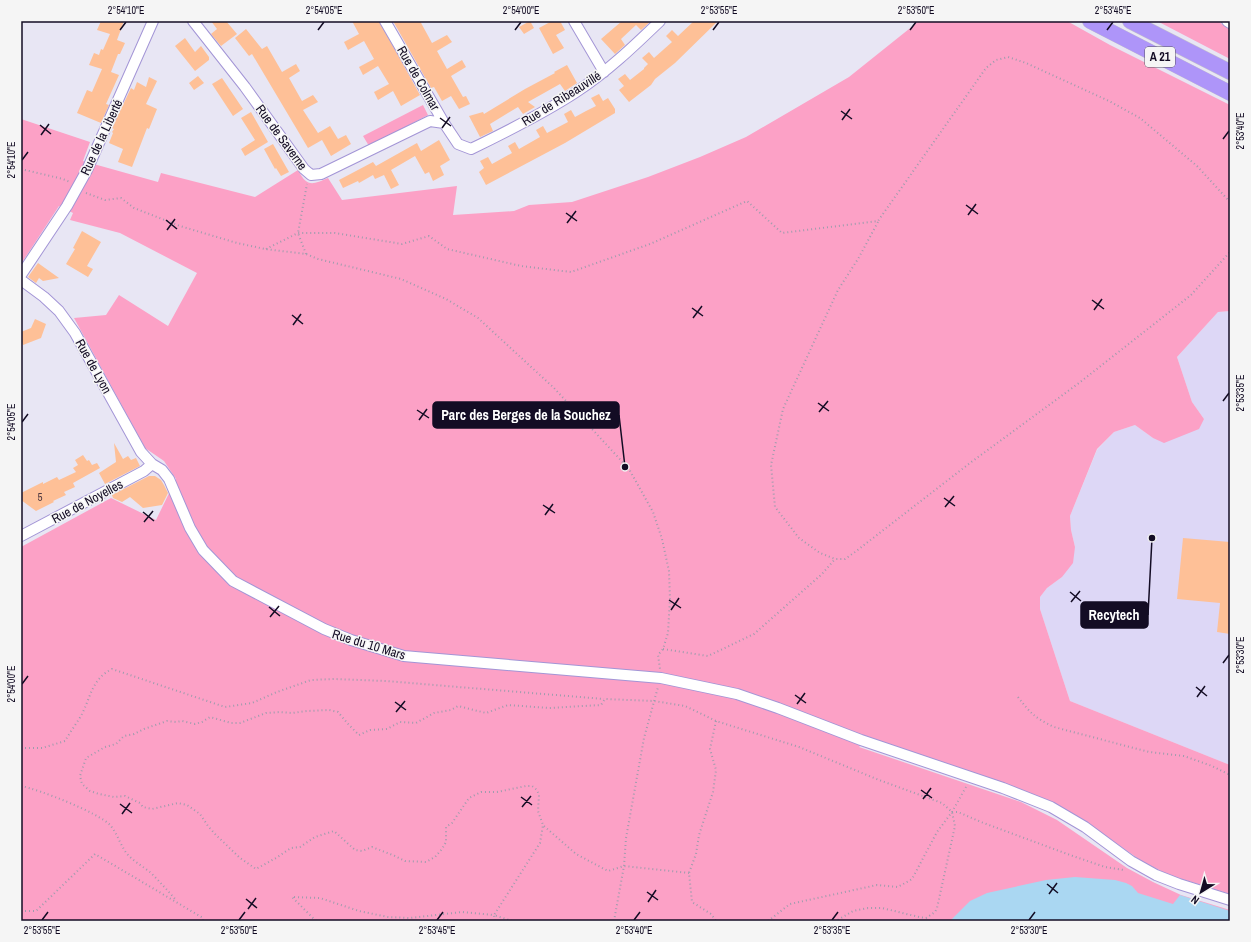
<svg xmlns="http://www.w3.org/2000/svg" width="1251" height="942" font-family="'Archivo Narrow',sans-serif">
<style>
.built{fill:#ddd7f6}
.green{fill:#fca1c6}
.water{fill:#aad7f2}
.building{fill:#fec097}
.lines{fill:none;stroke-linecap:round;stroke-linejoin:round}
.minor-casing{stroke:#a395d6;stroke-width:12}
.highway-casing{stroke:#c6c5ca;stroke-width:16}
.path{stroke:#9f9cad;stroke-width:2;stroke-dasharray:1 3;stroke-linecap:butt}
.minor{stroke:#fff;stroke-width:10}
.highway{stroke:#ae95f9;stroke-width:15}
.ticks{fill:none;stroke:#130c24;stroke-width:1.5}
.labels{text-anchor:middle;stroke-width:3;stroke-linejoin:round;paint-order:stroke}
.number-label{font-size:11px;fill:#4e3941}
.shield{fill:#f5f5f5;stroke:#575263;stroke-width:1}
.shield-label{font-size:12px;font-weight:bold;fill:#130c24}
.street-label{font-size:13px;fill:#130c24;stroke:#f5f5f5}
.leader{fill:none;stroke:#130c24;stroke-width:1.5}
.callout-dot{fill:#130c24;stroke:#f5f5f5;stroke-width:1.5}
.callout{fill:#130c24;stroke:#130c24;stroke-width:1.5}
.callout-label{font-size:14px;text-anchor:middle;font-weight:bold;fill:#fff}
.neatline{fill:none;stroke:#130c24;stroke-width:1.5}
.ticks-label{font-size:10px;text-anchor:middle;fill:#130c24}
</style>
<rect width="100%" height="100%" fill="#e8e6f4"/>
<path class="built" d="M 1230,311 L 1230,765 L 1070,701 L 1040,609 L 1040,597 L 1047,588 L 1062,577 L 1075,547 L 1071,530 L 1070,516 L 1097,450 L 1114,432 L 1135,425 L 1153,438 L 1204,419 L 1192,402 L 1177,357 L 1218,312 Z"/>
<path class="green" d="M 919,21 L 1067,21 L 1110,45 L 1230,105 L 1230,311 L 1218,312 L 1177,357 L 1192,402 L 1204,419 L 1199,429 L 1164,443 L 1153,438 L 1135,425 L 1114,432 L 1097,449 L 1070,516 L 1071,530 L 1075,547 L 1073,563 L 1062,577 L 1047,588 L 1040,597 L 1040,609 L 1070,701 L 1230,765 L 1230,894 L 1169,875 L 1143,862 L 1103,834 L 1062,809 L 868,738 L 859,747 L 1021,802 L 1057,820 L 1127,868 L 1153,882 L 1181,895 L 1230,910 L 1230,921 L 21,921 L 21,547 L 111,498 L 156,520 L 176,479 L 164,461 L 145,448 L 74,318 L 106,315 L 119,295 L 168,326 L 197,273 L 120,233 L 70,220 L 73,213 L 59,206 L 21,264 L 21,119 L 90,142 L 83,161 L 158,182 L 161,173 L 255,197 L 298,170 C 307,187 312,185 328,178 L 342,200 L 457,186 L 453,215 L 514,211 L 529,205 L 572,202 L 648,177 L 700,157 L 746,137 L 849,77 Z
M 1157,21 L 1218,21 L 1230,30 L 1230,59 Z
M 423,105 L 428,115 L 369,146 L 363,136 Z"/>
<path class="water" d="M 1075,877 L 1115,880 L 1126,883 L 1132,886 L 1138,893 L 1173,904 L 1180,895 L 1230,911 L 1230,921 L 950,921 L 970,901 L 987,893 L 1046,880 Z"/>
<path class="building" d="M 101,21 L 124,21 L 117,40 L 125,43 L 120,54 L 118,54 L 111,72 L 119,75 L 106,104 L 109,105 L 101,123 L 77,113 L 87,90 L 92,92 L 102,69 L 89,65 L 94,53 L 99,55 L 101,49 L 103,50 L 110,34 L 97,30 Z
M 211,21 L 226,21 L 237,34 L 221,46 L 211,34 L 217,29 Z
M 352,21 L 379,21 L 420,95 L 401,106 L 393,91 L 378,100 L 374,92 L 389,84 L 378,66 L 363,75 L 359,67 L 374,59 L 364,41 L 348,50 L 344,42 L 359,34 Z
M 393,21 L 420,21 L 432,43 L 447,35 L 452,42 L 437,51 L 447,69 L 462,60 L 466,67 L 451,76 L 463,97 L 466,96 L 470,104 L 459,109 L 451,96 L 442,101 L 434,87 L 431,88 Z
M 530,21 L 534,28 L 524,34 L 519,27 Z
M 552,21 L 560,21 L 565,30 L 556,35 L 564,48 L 553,54 L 539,28 Z
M 622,21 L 651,21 L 641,30 L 636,25 L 621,39 L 625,45 L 615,54 L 601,39 Z
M 694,21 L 718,21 L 675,63 L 655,79 L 651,85 L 629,102 L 619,90 L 624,86 L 618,79 L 625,74 L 630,80 L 644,69 L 644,68 L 648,64 L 642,58 L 649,52 L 654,58 L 672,42 L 666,36 L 672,30 L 678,36 Z
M 246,29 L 262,49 L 267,46 L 282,72 L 296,64 L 300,71 L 289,78 L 302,101 L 313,95 L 318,102 L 303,110 L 318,133 L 330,126 L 338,139 L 346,135 L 351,144 L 331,156 L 322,140 L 308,148 L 252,54 L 249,56 L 235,38 Z
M 185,38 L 195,52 L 201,46 L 209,57 L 209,60 L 195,71 L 175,46 Z
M 567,65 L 577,83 L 565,91 L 560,84 L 528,102 L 535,107 L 523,114 L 518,107 L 490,124 L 493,131 L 480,137 L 469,116 L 483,112 L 484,114 L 525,89 L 555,73 L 554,72 Z
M 198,76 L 204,83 L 194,90 L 189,83 Z
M 149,77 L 157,81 L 146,104 L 157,109 L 149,129 L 147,128 L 132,167 L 118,162 L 123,149 L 109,143 L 113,133 L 112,132 L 114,129 L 112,128 L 131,88 L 134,90 L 137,82 L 146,87 Z
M 222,78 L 243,109 L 233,116 L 212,84 Z
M 599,94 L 603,101 L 608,98 L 615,109 L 615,113 L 565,143 L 486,185 L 479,172 L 484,168 L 480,161 L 488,157 L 492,164 L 512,153 L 508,146 L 515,142 L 519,149 L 540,137 L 536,130 L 543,126 L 547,133 L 568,122 L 564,114 L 571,110 L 575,117 L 586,111 L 596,106 L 591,98 Z
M 251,112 L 268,142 L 245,156 L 241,149 L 255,140 L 241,118 Z
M 439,140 L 450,160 L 440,166 L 444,175 L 433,181 L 429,172 L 425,174 L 415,156 L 391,170 L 399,185 L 391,189 L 384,175 L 375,179 L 373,175 L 359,183 L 358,181 L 343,188 L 339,180 L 373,162 L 376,166 L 417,143 L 421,151 Z
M 273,144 L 289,172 L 281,176 L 276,168 L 275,169 L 264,149 Z
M 82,231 L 101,242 L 87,266 L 93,269 L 88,277 L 66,264 L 75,249 L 73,248 Z
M 38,263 L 59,278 L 43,281 L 39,278 L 36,283 L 28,277 Z
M 35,319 L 46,324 L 41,338 L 23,345 L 21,339 L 21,332 L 31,328 Z
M 114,443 L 123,459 L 128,456 L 131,460 L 136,458 L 140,466 L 105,484 L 99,473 L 116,462 Z
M 83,455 L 87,461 L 89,460 L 92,465 L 97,463 L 100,468 L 73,483 L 75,487 L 64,492 L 66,495 L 53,501 L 54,502 L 36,511 L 21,500 L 21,493 L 43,482 L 43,484 L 57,477 L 59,480 L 76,472 L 73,468 L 78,465 L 75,460 Z
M 149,476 L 155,476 L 161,480 L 164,485 L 168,493 L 162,505 L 143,508 L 130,497 L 122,502 L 113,498 L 112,495 Z
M 1183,538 L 1230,542 L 1230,634 L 1217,632 L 1220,603 L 1177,599 Z"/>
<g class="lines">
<g class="minor-casing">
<path id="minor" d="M 193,21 L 245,87 L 304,169 L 311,175 L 321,174 L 430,121 L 444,123
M 385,21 L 444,123 L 458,144 L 471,149 C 506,132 544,113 576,92 C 607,72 634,46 660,21
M 574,21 L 604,72
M 1227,21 L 1230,23
M 21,275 L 67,206 L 87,170 L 153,21
M 21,280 L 44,297 L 59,311 L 75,333 L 141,452 L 152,464 L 162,470 L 169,479 L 190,528 L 203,550 L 233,581 L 324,629 L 351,640 L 404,656 L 415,657 L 661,678 L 737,694 L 778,708 L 861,740 L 1003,788 L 1051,807 L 1085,827 L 1131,861 L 1156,875 L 1179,884 L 1230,900
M 21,536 L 144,471 L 152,464"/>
</g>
<g class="highway-casing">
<path id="highway" d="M 1090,21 L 1230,93
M 1130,21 L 1230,72"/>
</g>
<path class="path" d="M 21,169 L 63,179 L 70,182
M 86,193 L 105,200 L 121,198 L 134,208 L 180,226 L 237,243 L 265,249 L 306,254 L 318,259 L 401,279 L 446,299 L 478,318 L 554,388 L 629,469 L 653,512 L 662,539 L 669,571 L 670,599 L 668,633 L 663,649 L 658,655 L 660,669
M 878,222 L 858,259 L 838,290 L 783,409 L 771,465 L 775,507 L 799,538 L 820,553 L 835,559 L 845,559 L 855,552 L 970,463 L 1079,383 L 1191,295 L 1230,252
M 266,249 L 298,233 L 335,233 L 402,244 L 429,236 L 447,249 L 521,266 L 571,272 L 650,244 L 747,201 L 782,233 L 878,221 L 986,68 L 996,60 L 1008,57 L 1026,63 L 1109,101 L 1140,118 L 1197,166 L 1230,202
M 306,254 L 298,233 L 307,184
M 663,649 L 708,656 L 754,634 L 822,574 L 835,559
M 1018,697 C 1030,713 1035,718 1054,727 L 1149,752 L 1184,756 L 1212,766 L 1230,775
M 716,721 L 710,749 L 716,770 L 713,792 L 699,835 L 696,854 L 689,873 L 692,902 L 711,914 L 716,921
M 21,748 L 42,748 L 65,741 C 70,732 77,723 82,714 C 91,696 92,679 112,669 L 225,707 L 252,703 L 277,692 L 311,680 L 334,679 L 386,681 L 604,699
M 21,786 C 38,789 99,813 110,825 C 118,834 121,848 129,856 C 136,863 144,867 151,873 C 160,882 168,891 176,900
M 952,812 L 958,812 L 981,822 L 1070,855 L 1105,867 L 1124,870
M 544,826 L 576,854 L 608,871 L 624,866 L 689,873
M 21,911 L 36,911 L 95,854 L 203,918 L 203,921
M 316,921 L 292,897 L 320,898 L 359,911 L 388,917 L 410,918 L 462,912 L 494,915 L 495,921
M 512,921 L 494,915 L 540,843 L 543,825 L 538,811 L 539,795 L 537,790 L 532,786 L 526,786 L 497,792 L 481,792 L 469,798 L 452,823 L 446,827 L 446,842 L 442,849 L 435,857 L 426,862 L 405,861 L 395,856 L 372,847 L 362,851 L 355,850 L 334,831 L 315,837 L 300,847 L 291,848 L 276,858 L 256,869 L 240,858 L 216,835 L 208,826 L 200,814 L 187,805 L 178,803 L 152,809 L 143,807 L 140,803 L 125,796 L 114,797 L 99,794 L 90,791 L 82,784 L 80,776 L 86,758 L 105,747 L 116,744 L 124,736 L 134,734 L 144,729 L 167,721 L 176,722 L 182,721 L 195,724 L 202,722 L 210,717 L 231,723 L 240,723 L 266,713 L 280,712 L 292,713 L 307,711 L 329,710 L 338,712 L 349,725 L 359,735 L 370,730 L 387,729 L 400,722 L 416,723 L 434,713 L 451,710 L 458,706 L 486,713 L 508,705 L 549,708 L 601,705 L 605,699 L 654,701 L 685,706 L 716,721 L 799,747 L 879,780 L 942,803 L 952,812 L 955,826 L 937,908 L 935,912 L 926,918 L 919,917 L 882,908 L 868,908 L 853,911 L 836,921
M 614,921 L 624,866 L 626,838 L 644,738 L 658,687
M 768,921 L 790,904 L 877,885 L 898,887 L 912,879 L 937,832 L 952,812 L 966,787"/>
<use href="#minor" class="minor"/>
<use href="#highway" class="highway"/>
</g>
<path class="ticks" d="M 120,30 L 126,22M 318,30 L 324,22M 515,30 L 521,22M 713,30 L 719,22M 910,30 L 916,22M 1107,30 L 1113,22M 841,111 L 852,119M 440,118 L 451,126M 842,120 L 850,109M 40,125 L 51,134M 442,128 L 450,117M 41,135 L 49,124M 1223,139 L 1229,131M 22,160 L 28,152M 966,205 L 978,214M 566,213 L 577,221M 968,215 L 976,204M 166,220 L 177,229M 567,223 L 576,211M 167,230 L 175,219M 1092,300 L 1104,309M 692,308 L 703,316M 1094,310 L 1102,299M 292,315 L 303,324M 693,318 L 702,306M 293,325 L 301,314M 1223,401 L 1229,393M 818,403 L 829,411M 417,410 L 429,418M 819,412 L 828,401M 419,420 L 427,409M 22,422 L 28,414M 944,498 L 955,506M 543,505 L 555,513M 945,507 L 954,496M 143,512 L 154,521M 545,515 L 553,504M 144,522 L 153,511M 1070,592 L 1081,601M 669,600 L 681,608M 1071,602 L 1080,591M 269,607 L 280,616M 671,610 L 679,598M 270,617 L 279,606M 1223,663 L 1229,655M 22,684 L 28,676M 1196,687 L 1207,696M 795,695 L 806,703M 1197,697 L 1205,686M 395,702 L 406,710M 797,704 L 805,693M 396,712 L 405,701M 921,790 L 932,798M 521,797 L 532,805M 923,799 L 931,788M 120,804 L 132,813M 522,807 L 531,796M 122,814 L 130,803M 1047,884 L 1058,893M 647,892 L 658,900M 1049,894 L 1057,883M 246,899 L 257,908M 648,902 L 656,890M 248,909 L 256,898M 42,920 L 48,912M 239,920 L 245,912M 437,920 L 443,912M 634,920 L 640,912M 832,920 L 838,912M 1029,920 L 1035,912"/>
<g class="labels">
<g class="number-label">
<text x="40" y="501">5</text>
</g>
<rect class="shield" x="1145" y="47" width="30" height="20" rx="3"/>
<g class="shield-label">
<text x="1160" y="61">A 21</text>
</g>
<g class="street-label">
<text transform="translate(419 78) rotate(60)" y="5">Rue de Colmar</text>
<text transform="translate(561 98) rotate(-32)" y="5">Rue de Ribeauvillé</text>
<text transform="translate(101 137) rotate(-65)" y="5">Rue de la Liberté</text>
<text transform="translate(282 137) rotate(54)" y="5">Rue de Saverne</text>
<text transform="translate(94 366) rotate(61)" y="5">Rue de Lyon</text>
<text transform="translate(87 501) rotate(-28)" y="5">Rue de Noyelles</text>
<text transform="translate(369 644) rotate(17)" y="5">Rue du 10 Mars</text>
</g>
</g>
<path class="leader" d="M625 467L619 415M1152 538L1148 615"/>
<g class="callout-dot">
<circle cx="625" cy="467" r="4"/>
<circle cx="1152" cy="538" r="4"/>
</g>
<g class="callout">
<rect x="433" y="402" width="186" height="26" rx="4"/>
<rect x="1081" y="602" width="67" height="26" rx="4"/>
</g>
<g class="callout-label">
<text x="526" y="420">Parc des Berges de la Souchez</text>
<text x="1114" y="620">Recytech</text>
</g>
<rect width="1251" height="942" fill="none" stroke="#f5f5f5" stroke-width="44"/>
<g transform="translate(1201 892) rotate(217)" stroke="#f5f5f5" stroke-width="3" paint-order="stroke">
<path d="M0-3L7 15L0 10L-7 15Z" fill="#130c24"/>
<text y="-6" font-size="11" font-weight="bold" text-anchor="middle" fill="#130c24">N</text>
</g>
<rect x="22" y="22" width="1207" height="898" class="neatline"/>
<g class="ticks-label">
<text x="126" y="14">2°54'10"E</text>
<text x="324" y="14">2°54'05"E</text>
<text x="521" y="14">2°54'00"E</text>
<text x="719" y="14">2°53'55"E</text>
<text x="916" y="14">2°53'50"E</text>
<text x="1113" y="14">2°53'45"E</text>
<text transform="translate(1240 131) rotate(-90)" y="4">2°53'40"E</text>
<text transform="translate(11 160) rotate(-90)" y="4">2°54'10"E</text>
<text transform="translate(1240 393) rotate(-90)" y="4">2°53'35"E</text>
<text transform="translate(11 422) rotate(-90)" y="4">2°54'05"E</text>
<text transform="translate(1240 655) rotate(-90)" y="4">2°53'30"E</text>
<text transform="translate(11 684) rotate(-90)" y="4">2°54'00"E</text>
<text x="42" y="934">2°53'55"E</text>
<text x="239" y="934">2°53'50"E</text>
<text x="437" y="934">2°53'45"E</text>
<text x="634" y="934">2°53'40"E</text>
<text x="832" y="934">2°53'35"E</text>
<text x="1029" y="934">2°53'30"E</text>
</g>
</svg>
